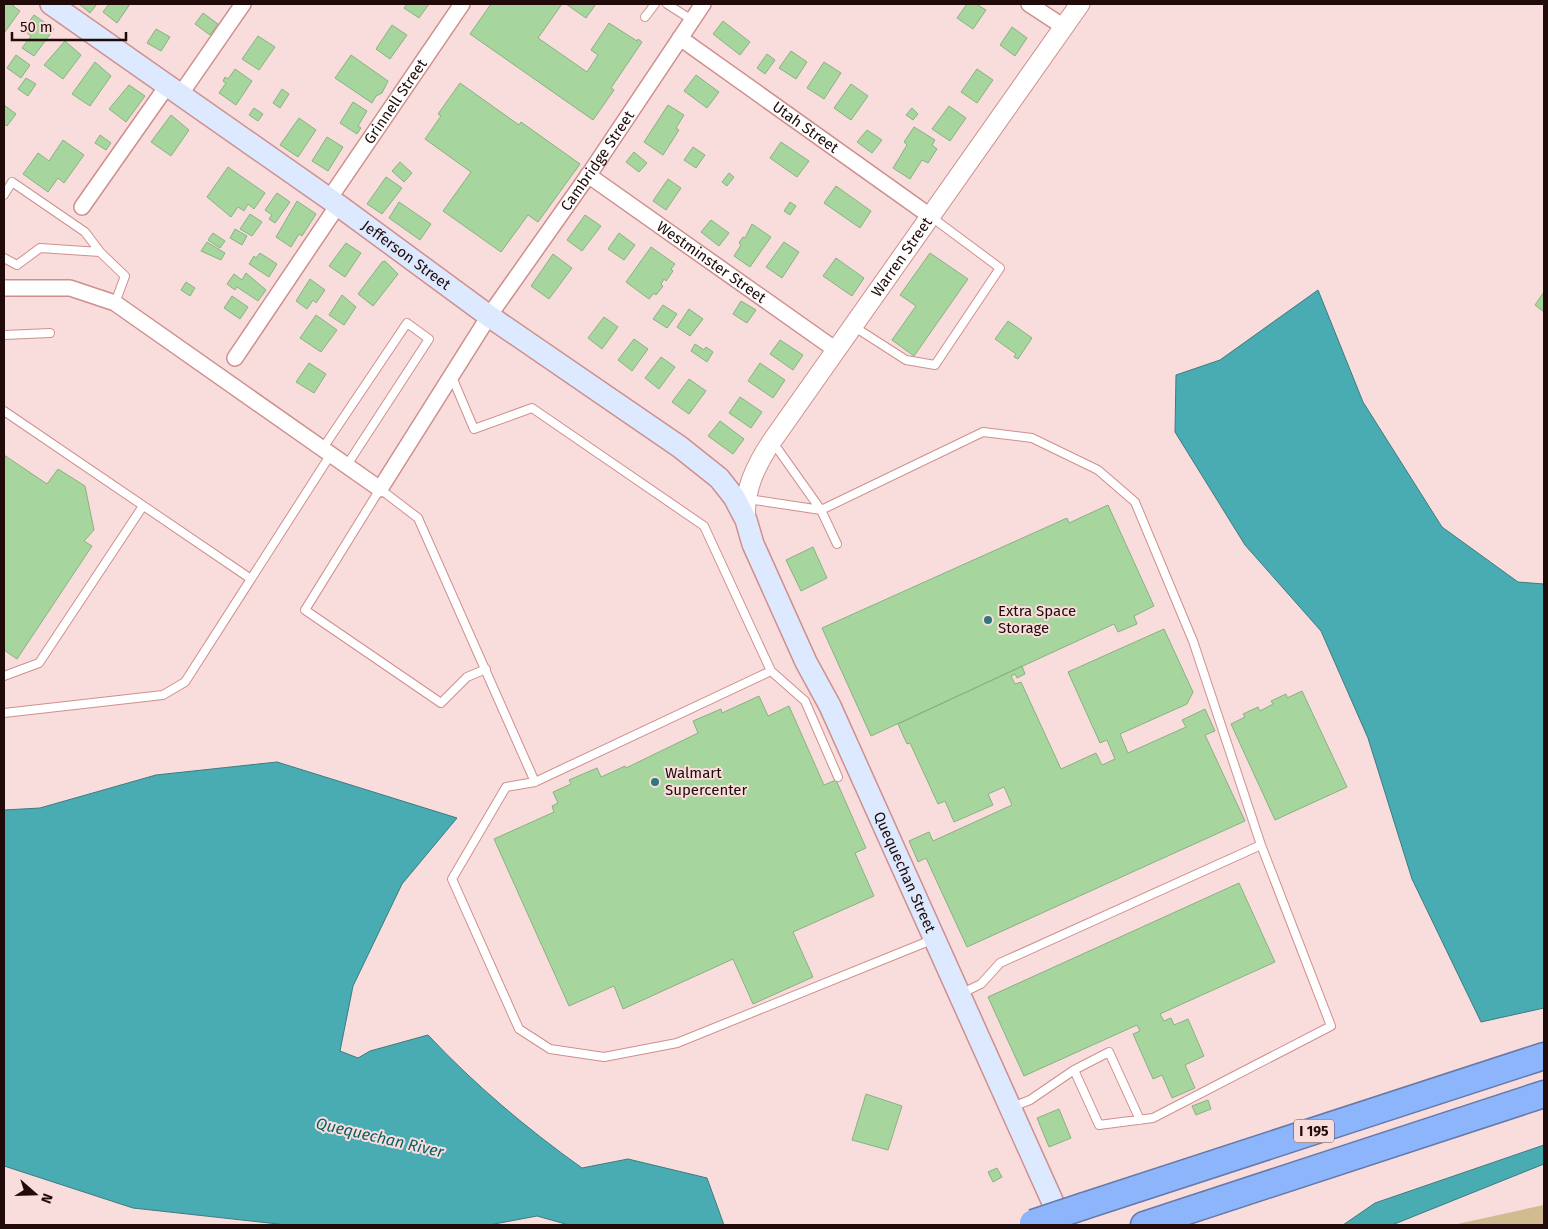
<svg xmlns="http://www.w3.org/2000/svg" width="1548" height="1229" font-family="'Fira Sans',sans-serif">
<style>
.green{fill:#d3bb91}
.water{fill:#49acb2;stroke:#3d7b80}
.building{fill:#a6d59d;stroke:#8ab183}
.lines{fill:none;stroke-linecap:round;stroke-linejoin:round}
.service-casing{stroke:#cf8f8e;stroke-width:10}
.minor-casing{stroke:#cf8f8e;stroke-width:18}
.tertiary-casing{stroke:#cf8f8e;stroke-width:21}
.secondary-casing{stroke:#cf8f8e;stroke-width:24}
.motorway-casing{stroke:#6779a7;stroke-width:29}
.service{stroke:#fff;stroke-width:8}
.minor{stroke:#fff;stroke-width:15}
.tertiary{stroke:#fff;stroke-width:19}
.secondary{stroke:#dce9fe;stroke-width:21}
.motorway{stroke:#8cb5fb;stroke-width:26}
.motorway-bridge-casing{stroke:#6779a7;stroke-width:29;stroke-linecap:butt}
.motorway-bridge{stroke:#8cb5fb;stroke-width:26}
.poi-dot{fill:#2e777c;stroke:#f9dddc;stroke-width:2}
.labels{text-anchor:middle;stroke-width:4;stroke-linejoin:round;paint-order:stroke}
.shield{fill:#f9dddc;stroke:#624949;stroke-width:1}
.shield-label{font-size:14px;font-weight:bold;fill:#210a0a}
.street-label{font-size:15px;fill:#210a0a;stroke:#f9dddc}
.poi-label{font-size:15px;fill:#210a0a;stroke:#f9dddc;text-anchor:start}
.water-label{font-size:16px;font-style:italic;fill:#095f64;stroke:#f9dddc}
</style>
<rect width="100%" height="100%" fill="#f9dddc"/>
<path class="green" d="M 1544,1205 L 1544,1225 L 1453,1225 L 1457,1224 Z"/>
<path class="water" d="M 1318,290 L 1363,402 L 1442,527 L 1518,582 L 1544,584 L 1544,1008 L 1481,1022 L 1412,879 L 1368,738 L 1321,631 L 1245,545 L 1175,432 L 1176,375 L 1220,360 Z
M 277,762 L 457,818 L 402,884 L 353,986 L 340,1051 L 358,1058 L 370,1051 L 428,1035 C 475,1085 526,1128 582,1168 L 628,1159 L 707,1178 L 724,1225 L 569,1225 L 537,1216 L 489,1225 L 287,1225 L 133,1208 L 4,1166 L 4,810 L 40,808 L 156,775 Z
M 1544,1145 L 1544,1164 L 1392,1225 L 1343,1225 L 1375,1203 Z"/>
<path class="building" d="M 4,4 L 14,4 L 13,6 L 20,11 L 4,33 Z
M 79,4 L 97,4 L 90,13 Z
M 109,4 L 130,4 L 117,23 L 103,12 Z
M 407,4 L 429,4 L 419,18 L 404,8 Z
M 491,4 L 562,4 L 538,38 L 587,72 L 598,55 L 591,50 L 609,23 L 637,41 L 638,39 L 642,42 L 611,88 L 614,90 L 593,120 L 470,34 Z
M 566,4 L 596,4 L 586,18 Z
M 967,4 L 976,4 L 986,10 L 973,29 L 957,18 Z
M 203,13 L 218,24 L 210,35 L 195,24 Z
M 34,15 L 54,29 L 34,56 L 22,48 L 31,36 L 23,30 Z
M 723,21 L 750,42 L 740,55 L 713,34 Z
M 392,25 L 407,35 L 390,59 L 376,49 Z
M 1012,27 L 1027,38 L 1015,56 L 1000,45 Z
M 156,29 L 170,37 L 161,51 L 147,43 Z
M 258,36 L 275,47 L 259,70 L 242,59 Z
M 65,41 L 81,55 L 63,79 L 44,65 Z
M 791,51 L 807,62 L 796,79 L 779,68 Z
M 767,54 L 775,60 L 765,74 L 757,68 Z
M 16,55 L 30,65 L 21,78 L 7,68 Z
M 351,55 L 388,81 L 382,93 L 376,96 L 372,103 L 335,78 Z
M 95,62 L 111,76 L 90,106 L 72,94 Z
M 824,62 L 841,73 L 824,99 L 807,88 Z
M 235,69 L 252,81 L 236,105 L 219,93 L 226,83 L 223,81 L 225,77 L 228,79 Z
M 977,69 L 993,80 L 977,103 L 961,92 Z
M 696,75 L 719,92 L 707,108 L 684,91 Z
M 26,78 L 36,84 L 28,96 L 18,89 Z
M 460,83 L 519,125 L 521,122 L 580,164 L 538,222 L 528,215 L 501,252 L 443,211 L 471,172 L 425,139 L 441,116 L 438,114 Z
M 851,84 L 868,96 L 851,120 L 834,108 Z
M 129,85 L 145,96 L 126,122 L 109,109 Z
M 282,89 L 289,94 L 280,108 L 273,103 Z
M 353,102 L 367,111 L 358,126 L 361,128 L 357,134 L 340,123 Z
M 4,105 L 16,114 L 7,126 L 4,124 Z
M 668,105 L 684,115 L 676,128 L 679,130 L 663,155 L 644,142 Z
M 949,106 L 966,118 L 950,141 L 932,129 Z
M 254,108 L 263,114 L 258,121 L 249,115 Z
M 912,108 L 918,114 L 913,120 L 906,115 Z
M 171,115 L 189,130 L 171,156 L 151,142 Z
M 299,118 L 316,130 L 298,157 L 280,145 Z
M 914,127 L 935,140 L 932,145 L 937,149 L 928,163 L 922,160 L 910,179 L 893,168 L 907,145 L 904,142 Z
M 867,130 L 882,140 L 872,153 L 857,142 Z
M 100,135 L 111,143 L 106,150 L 95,143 Z
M 327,137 L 343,147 L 328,171 L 312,161 Z
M 63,140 L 84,155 L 64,183 L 58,178 L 48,192 L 23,174 L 38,153 L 49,161 Z
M 781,142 L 809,161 L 797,177 L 770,158 Z
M 693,147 L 705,155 L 696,168 L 684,160 Z
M 634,152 L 647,163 L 639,172 L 626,162 Z
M 400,162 L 412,173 L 404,182 L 392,171 Z
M 228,167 L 265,193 L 254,209 L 248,204 L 244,211 L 238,207 L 231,217 L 207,197 Z
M 729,173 L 734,177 L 727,186 L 722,182 Z
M 386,177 L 402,188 L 382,214 L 367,204 Z
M 668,179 L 681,188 L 666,210 L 653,201 Z
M 836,186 L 871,211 L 860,228 L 824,203 Z
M 277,193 L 290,202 L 275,223 L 269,219 L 272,215 L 265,210 Z
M 297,201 L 316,214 L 302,236 L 299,234 L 291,247 L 276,237 Z
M 399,202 L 431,224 L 420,240 L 389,218 Z
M 790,202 L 796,206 L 790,215 L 784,211 Z
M 250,214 L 262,222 L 252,236 L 240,229 Z
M 585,215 L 601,226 L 582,251 L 567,240 Z
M 711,220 L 729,233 L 719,246 L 701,232 Z
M 752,224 L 771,237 L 750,267 L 734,256 L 741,245 L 739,243 L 743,237 L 745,238 Z
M 235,229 L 247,236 L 242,245 L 230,238 Z
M 213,233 L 225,241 L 220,248 L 208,240 Z
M 619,233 L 635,245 L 624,260 L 608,249 Z
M 207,242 L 225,253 L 221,260 L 201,251 Z
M 784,242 L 799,252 L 782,278 L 766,267 Z
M 346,243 L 361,253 L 345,277 L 329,266 Z
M 651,247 L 675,264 L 671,269 L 673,271 L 666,281 L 664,279 L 661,284 L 663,286 L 656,295 L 654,293 L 649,299 L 626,282 Z
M 260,253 L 277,264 L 269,277 L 249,264 L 254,256 L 256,258 Z
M 930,253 L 968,279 L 914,356 L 892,340 L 916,306 L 900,295 Z
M 553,254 L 572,268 L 549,299 L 531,286 Z
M 836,258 L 864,278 L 852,296 L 823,276 Z
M 385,261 L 398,274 L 373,306 L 358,294 L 382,262 Z
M 246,273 L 266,290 L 258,301 L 237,287 L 235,290 L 227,284 L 234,274 L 242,280 Z
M 310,279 L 325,290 L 316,303 L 313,300 L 307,309 L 296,301 Z
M 186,282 L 195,288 L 190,296 L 181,290 Z
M 1544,292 L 1544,312 L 1535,305 Z
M 342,295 L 356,307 L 344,325 L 329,315 Z
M 232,296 L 248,307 L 240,319 L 224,308 Z
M 741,301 L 756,310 L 747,323 L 733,314 Z
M 663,305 L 677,314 L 667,328 L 653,319 Z
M 689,309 L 703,319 L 690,336 L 677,327 Z
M 316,315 L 337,330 L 321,352 L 300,338 Z
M 604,317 L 618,327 L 602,349 L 588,338 Z
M 1008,321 L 1032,338 L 1018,359 L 1014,357 L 1016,354 L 995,339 Z
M 634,339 L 648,349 L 632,371 L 618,360 Z
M 780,340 L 803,355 L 793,370 L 770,354 Z
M 695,344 L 704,350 L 706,347 L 713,352 L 707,362 L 691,351 Z
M 661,357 L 675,367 L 659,389 L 645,378 Z
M 309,363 L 326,374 L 314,393 L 296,382 Z
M 760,363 L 785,380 L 773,398 L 748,381 Z
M 689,379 L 706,391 L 689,414 L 672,402 Z
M 740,397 L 762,412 L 751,428 L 729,413 Z
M 720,421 L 744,439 L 733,454 L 708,436 Z
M 4,455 L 47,484 L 58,469 L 85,486 L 94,530 L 84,541 L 92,546 L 17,659 L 4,650 Z
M 1108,505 L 1154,606 L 1134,616 L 1137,624 L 1118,632 L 1114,624 L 871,736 L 822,628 L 1067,518 L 1069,523 Z
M 813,547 L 827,578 L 801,591 L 786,560 Z
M 1164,629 L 1193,692 L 1187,704 L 1120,734 L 1128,753 L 1186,727 L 1182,720 L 1205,709 L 1215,731 L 1205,735 L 1245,821 L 967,947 L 926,858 L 918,862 L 909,841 L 929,832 L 933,841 L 1012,805 L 1004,787 L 988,794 L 993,805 L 954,822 L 945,801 L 938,804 L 910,743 L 907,744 L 898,724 L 1022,666 L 1025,674 L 1017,678 L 1015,674 L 1011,676 L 1015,684 L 1021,682 L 1061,769 L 1096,753 L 1102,765 L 1115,759 L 1107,740 L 1100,743 L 1068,672 Z
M 1302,691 L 1347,787 L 1275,820 L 1231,724 L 1245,717 L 1243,714 L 1258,707 L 1260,711 L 1273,704 L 1271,701 L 1286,694 L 1287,698 Z
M 759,696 L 768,716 L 789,706 L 824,785 L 836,780 L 866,848 L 855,853 L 874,896 L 793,932 L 813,977 L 753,1004 L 733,959 L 623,1009 L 614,986 L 569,1006 L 494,839 L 554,812 L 552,806 L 558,803 L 553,792 L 571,784 L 569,780 L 597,768 L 601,777 L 625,766 L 626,768 L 698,733 L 693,721 L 721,709 L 722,713 Z
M 1239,883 L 1275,962 L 1160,1014 L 1164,1021 L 1171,1018 L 1174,1025 L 1188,1019 L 1204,1056 L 1185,1065 L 1195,1088 L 1172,1098 L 1162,1075 L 1153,1079 L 1133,1034 L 1140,1031 L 1137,1025 L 1024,1076 L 988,997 Z
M 866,1094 L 902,1106 L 888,1150 L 852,1140 Z
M 1208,1100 L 1211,1109 L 1196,1115 L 1192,1106 Z
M 1059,1109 L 1071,1138 L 1049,1147 L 1037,1118 Z
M 997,1168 L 1002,1177 L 993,1182 L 988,1172 Z"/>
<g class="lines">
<g class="service-casing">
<path id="service" d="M 667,4 L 692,20
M 645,17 L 655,4
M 4,195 L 12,182 L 85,232 L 100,252
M 4,258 L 17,265 L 40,248 L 100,252 L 125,276 L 115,303
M 853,326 L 906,360 L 935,365 L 1000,268 L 930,216
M 4,335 L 50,333
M 452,377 L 474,429 L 532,408 L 704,526 L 771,671 L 535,782 L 418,518 L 380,489 L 305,610 L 441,703 L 467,677 L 486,669
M 4,411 L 251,579
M 323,448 L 407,323 L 429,339 L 347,465
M 748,499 L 821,510 L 772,441
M 837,544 L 821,510 L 983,432 L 1032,438 L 1098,470 L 1135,502 L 1193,641 L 1261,845
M 771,671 L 805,701 L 838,777
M 4,676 L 39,663 L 143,506
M 4,713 L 163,695 L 185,682 L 331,454
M 535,782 L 506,787 L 452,879 L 519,1029 L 550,1049 L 604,1057 L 677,1043 L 934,939
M 960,994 L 981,984 L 1000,963 L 1261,845 L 1331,1026 L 1153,1118 L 1099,1125 L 1074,1070 L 1030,1100 L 1012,1107
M 1074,1070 L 1109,1052 L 1140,1120"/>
</g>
<g class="minor-casing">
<g id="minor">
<path d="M 1029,4 L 1064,27"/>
<path id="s1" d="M 680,38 L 930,216"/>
<path d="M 180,95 L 243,4"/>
<path id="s2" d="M 588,175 L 836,350"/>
<path id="s3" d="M 329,199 L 462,4"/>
<path d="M 82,207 L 167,86"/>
<path id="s4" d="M 4,288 L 70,288 L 115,303 L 380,489 L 489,316 L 592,170 L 703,4"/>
<path d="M 235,358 L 338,205"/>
</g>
</g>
<g class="tertiary-casing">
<g id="tertiary">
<path id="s5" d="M 746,520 C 743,491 756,465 772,441 L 1080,4"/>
</g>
</g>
<g class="secondary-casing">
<g id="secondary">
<path id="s6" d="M 51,4 L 338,205 L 489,316 L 680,447 L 719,478 L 734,497 L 746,520 L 753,544 L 806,662 L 830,706 L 1063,1225"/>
</g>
</g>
<g class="motorway-casing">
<path id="motorway" d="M 1084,1206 L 1544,1056
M 1144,1225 L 1544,1094"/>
</g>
<use href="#service" class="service"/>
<use href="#minor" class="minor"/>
<use href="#tertiary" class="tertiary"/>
<use href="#secondary" class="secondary"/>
<use href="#motorway" class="motorway"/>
<g class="motorway-bridge-casing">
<path id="motorway-bridge" d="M 1033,1223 L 1084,1206"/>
</g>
<use href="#motorway-bridge" class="motorway-bridge"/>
</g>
<g class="poi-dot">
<circle cx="988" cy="620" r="5"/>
<circle cx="655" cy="782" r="5"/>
</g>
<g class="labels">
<rect class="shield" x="1294" y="1119.5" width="40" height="23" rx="4"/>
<g class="shield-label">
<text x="1314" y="1136">I 195</text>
</g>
<g class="street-label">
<text dy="5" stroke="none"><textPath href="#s3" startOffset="118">Grinnell Street</textPath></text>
<text dy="5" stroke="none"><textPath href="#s1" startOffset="154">Utah Street</textPath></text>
<text dy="5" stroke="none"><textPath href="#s4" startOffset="831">Cambridge Street</textPath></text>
<text dy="5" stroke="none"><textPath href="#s6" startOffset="435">Jefferson Street</textPath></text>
<text dy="5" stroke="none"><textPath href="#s5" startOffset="310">Warren Street</textPath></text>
<text dy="5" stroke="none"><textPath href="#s2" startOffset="151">Westminster Street</textPath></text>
<text dy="5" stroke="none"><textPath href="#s6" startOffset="1256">Quequechan Street</textPath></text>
</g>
<g class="poi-label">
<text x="998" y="616">Extra Space<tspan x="998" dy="17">Storage</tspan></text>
<text x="665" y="778">Walmart<tspan x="665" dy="17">Supercenter</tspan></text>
</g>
<g class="water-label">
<text transform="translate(380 1137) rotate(13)" y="6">Quequechan River</text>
</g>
</g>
<rect width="1548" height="1229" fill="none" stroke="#210a0a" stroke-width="10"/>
<g transform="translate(35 1194) rotate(110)" stroke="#f9dddc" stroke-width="4" paint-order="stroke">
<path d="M0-4L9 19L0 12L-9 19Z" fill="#210a0a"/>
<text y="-8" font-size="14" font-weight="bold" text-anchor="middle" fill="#210a0a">N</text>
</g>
<path d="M12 32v8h114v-8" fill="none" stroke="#210a0a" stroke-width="2.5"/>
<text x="20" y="32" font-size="15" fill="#210a0a" stroke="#f9dddc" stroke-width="4" paint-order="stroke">50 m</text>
</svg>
